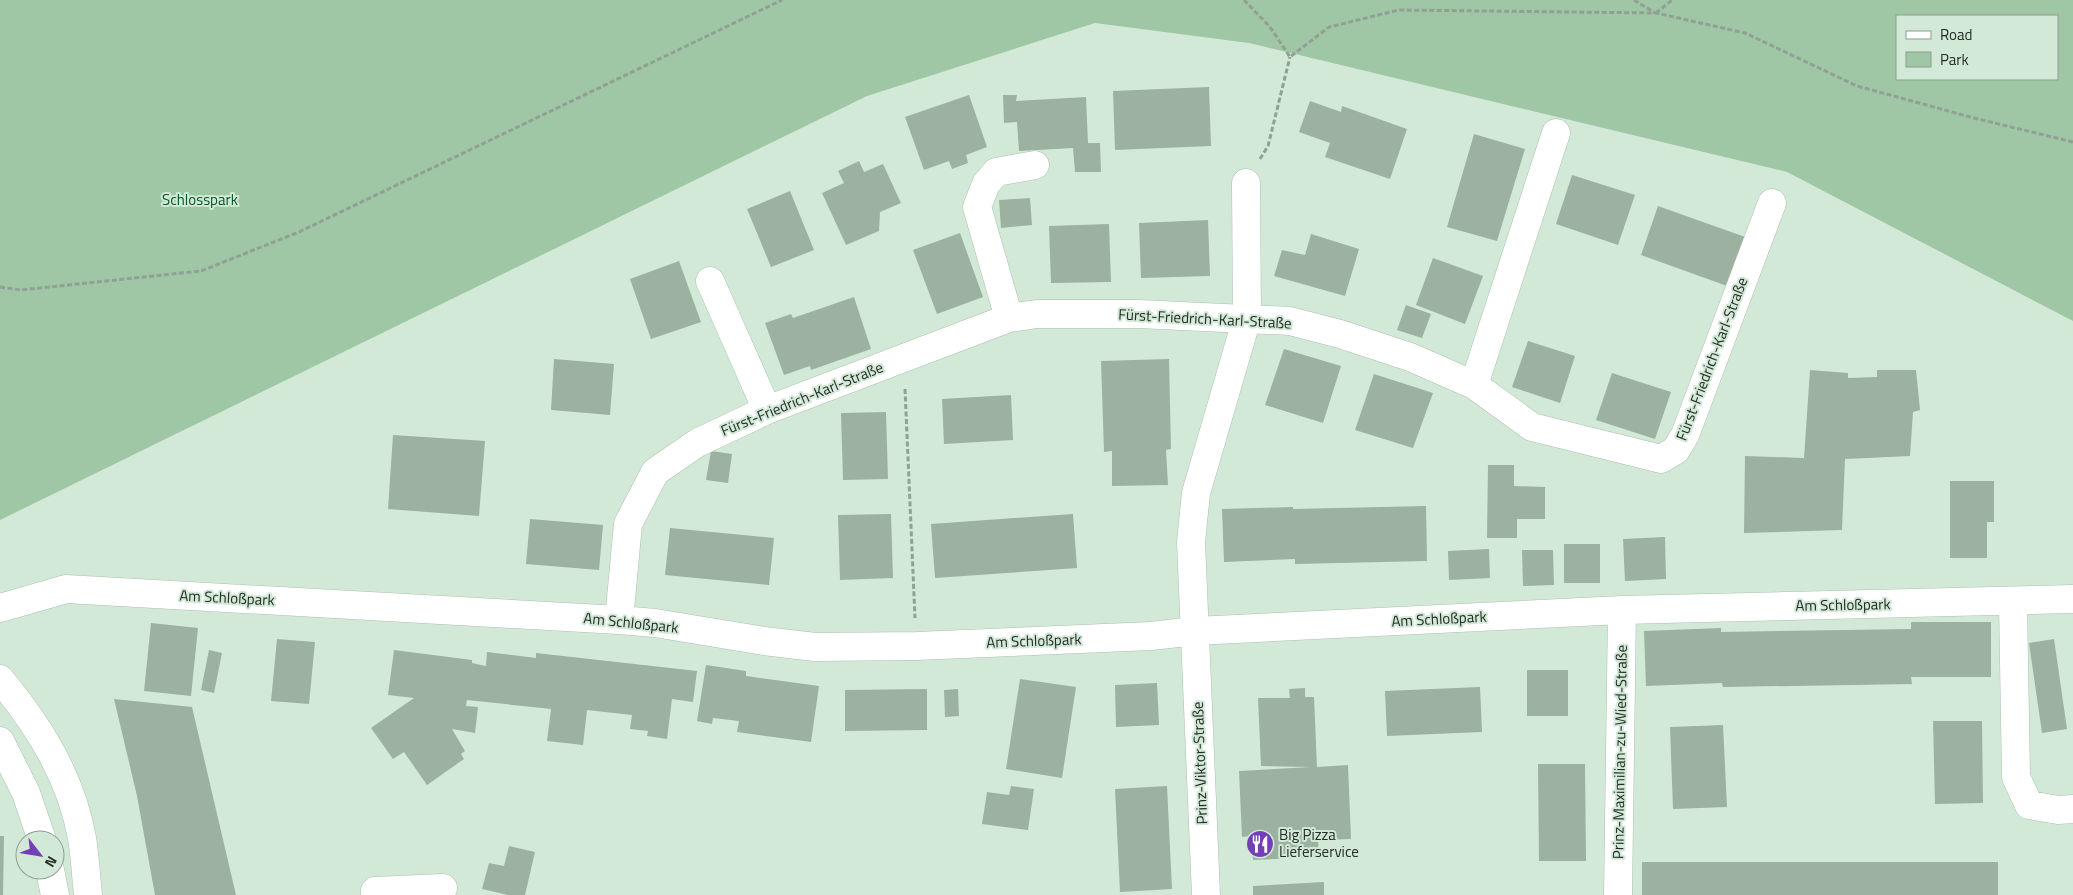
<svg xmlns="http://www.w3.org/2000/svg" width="2073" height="895" font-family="'Titillium Web',sans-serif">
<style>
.green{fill:#9fc7a6;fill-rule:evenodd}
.building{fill:#9cb1a0}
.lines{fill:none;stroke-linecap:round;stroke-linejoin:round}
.minor-casing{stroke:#abc0af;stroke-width:29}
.path{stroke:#90a193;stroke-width:3;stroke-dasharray:5 2.5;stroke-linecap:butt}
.minor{stroke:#fff;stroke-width:28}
.labels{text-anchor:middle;stroke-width:4;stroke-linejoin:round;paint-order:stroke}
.park-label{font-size:15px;fill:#005926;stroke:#d3e9d7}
.street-label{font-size:15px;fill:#242c25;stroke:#d3e9d7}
.poi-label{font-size:15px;fill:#242c25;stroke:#d3e9d7;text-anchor:start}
</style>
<rect width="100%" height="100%" fill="#d3e9d7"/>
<path class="green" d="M 0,0 L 2073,0 L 2073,321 L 1787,172 L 1249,43 L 1095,23 L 867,96 L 0,520 ZM 1897,16 L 2057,16 L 2057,79 L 1897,79 Z"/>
<path class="building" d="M 1209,87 L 1211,146 L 1115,150 L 1113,91 Z
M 969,95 L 987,147 L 966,155 L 968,163 L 952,169 L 949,161 L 924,170 L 905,117 Z
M 1003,95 L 1017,95 L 1016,101 L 1086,97 L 1088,143 L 1100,143 L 1101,172 L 1075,172 L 1073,148 L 1019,151 L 1017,122 L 1004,123 Z
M 1310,101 L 1341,112 L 1342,106 L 1407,129 L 1390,179 L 1325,157 L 1330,143 L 1299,132 Z
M 1474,134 L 1525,149 L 1497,241 L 1447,227 Z
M 859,161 L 864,172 L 883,164 L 901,203 L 880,212 L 879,231 L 846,245 L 822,193 L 844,183 L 838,171 Z
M 1572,175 L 1635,195 L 1618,245 L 1556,224 Z
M 790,191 L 814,250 L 771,267 L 747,209 Z
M 1030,198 L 1032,225 L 1001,228 L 999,200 Z
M 1658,206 L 1748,238 L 1730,287 L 1641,255 Z
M 1208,220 L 1210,276 L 1141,278 L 1139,223 Z
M 1109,224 L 1111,282 L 1051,283 L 1049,226 Z
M 960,233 L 983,297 L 937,314 L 913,250 Z
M 1311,234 L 1359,249 L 1345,296 L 1274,276 L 1282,250 L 1305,255 Z
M 1433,258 L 1483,276 L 1465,324 L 1416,305 Z
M 679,261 L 701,322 L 651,339 L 630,279 Z
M 854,297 L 871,349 L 811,370 L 810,366 L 784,375 L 765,323 L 791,314 L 793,318 Z
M 1406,305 L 1431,314 L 1422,338 L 1397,330 Z
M 1528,341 L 1575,356 L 1560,403 L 1512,387 Z
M 1284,349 L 1341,366 L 1323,423 L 1265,405 Z
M 554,359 L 614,364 L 610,415 L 551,410 Z
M 1169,359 L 1171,449 L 1166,450 L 1168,485 L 1112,486 L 1112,451 L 1104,452 L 1101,361 Z
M 1810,370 L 1848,373 L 1848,378 L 1877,377 L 1877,370 L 1916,370 L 1920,410 L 1913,412 L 1910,456 L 1845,459 L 1842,530 L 1744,533 L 1745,456 L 1804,458 Z
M 1612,373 L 1671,392 L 1655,439 L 1596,420 Z
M 1374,374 L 1433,393 L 1413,448 L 1355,430 Z
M 1011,395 L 1013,440 L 944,444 L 942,399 Z
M 886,412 L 888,479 L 843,480 L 841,413 Z
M 393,435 L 485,441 L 479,516 L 388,509 Z
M 711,451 L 732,454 L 728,483 L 706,480 Z
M 1488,465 L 1514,465 L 1514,486 L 1545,487 L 1545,519 L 1517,519 L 1517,538 L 1487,538 Z
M 1950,481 L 1994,481 L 1994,522 L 1987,522 L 1987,558 L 1950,558 Z
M 1426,506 L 1427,561 L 1295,564 L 1295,559 L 1224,562 L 1222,509 L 1293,507 L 1293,509 Z
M 891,514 L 893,578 L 840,580 L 838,515 Z
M 1073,514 L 1077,568 L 935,578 L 931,524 Z
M 530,519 L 603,525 L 599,570 L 526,564 Z
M 670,528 L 774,538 L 769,585 L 665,575 Z
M 1665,537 L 1666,579 L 1625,581 L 1623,539 Z
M 1564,544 L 1600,544 L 1600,583 L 1564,583 Z
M 1489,549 L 1490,578 L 1449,580 L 1448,551 Z
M 1522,550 L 1553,550 L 1554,585 L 1523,586 Z
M 1911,622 L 1991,622 L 1991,677 L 1911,677 L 1912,684 L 1723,687 L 1722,683 L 1646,686 L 1644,631 L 1721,628 L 1721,632 L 1911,629 Z
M 151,623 L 198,628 L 191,696 L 144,691 Z
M 277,639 L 315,642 L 309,704 L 271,701 Z
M 2054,639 L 2067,729 L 2042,733 L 2029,643 Z
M 209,650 L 222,653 L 214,693 L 201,690 Z
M 394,650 L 472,660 L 472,663 L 486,666 L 487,652 L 536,658 L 536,653 L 697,671 L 693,702 L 672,699 L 667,739 L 647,736 L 648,731 L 630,729 L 632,715 L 587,710 L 583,745 L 547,741 L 551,709 L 467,700 L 466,706 L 478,707 L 475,733 L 452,729 L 465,751 L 461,754 L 464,759 L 427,785 L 404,752 L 393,759 L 371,728 L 414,698 L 388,695 Z
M 706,665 L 746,671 L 746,676 L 819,686 L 811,742 L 737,732 L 739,721 L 713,718 L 712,724 L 697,721 Z
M 1527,670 L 1568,670 L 1568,716 L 1527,716 Z
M 1020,679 L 1076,687 L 1062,778 L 1006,769 Z
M 1157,683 L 1159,725 L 1116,727 L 1115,685 Z
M 1480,687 L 1482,732 L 1387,736 L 1385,691 Z
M 1305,688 L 1305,697 L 1314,697 L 1317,767 L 1348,765 L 1351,839 L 1318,840 L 1319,857 L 1253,860 L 1251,836 L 1242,837 L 1239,771 L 1310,767 L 1261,766 L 1258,698 L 1290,698 L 1289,689 Z
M 927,689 L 927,730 L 845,731 L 845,690 Z
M 958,689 L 959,716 L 945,717 L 944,690 Z
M 114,699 L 192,707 L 236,895 L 155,895 L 137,796 Z
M 1933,721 L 1982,721 L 1983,803 L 1935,804 Z
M 1723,725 L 1727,807 L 1673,809 L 1670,727 Z
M 1538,764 L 1585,764 L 1586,861 L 1539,861 Z
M 1011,786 L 1034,789 L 1028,830 L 982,824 L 987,792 L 1009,795 Z
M 1167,786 L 1172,889 L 1120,892 L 1115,789 Z
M 0,836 L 4,836 L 3,895 L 0,895 Z
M 509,846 L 535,852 L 525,895 L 508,895 L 482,889 L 489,863 L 504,866 Z
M 1642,862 L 1998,862 L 1998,895 L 1642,895 Z
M 1324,882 L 1324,895 L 1253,895 L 1253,886 Z"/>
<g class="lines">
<g class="minor-casing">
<path id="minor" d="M 710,281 L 767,410
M 1009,318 L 977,207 L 986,184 L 996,172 L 1035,165
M 1474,385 L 1556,133
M 2013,602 L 2016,777 L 2029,805 L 2058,810 L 2073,809
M 0,608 L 66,589 L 619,620 L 655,623 L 764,641 L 815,647 L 917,646 L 1151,636 L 1195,631 L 1622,610 L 2073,599
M 619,620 L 628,524 L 655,472 L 697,443 L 767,410 L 1009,318 L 1037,314 L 1139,314 L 1290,321 L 1340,334 L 1410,357 L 1474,385 L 1532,427 L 1661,459 L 1676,450 L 1685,435 L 1772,203
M 0,679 C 39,726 71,777 82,838 C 85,857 86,876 88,895
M 0,741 L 26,793 L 42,840
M 50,870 L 55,895
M 375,895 L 375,891 L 443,888
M 1206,895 L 1191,542 L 1196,493 L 1247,318 L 1246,183
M 1618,895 L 1622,610"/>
</g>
<path class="path" d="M 1244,0 L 1270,27 L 1290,57 L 1329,27 L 1399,10 L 1656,13 L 1745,33 L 1857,86 L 1974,118 L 2073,142
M 1634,0 L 1655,13
M 1656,13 L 1672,0
M 1260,159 L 1268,146 L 1290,57
M 0,287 L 21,290 L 201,271 L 299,232 L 782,0
M 905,389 L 915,618"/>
<use href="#minor" class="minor"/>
</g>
<defs>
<g id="restaurant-disc" transform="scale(1.4375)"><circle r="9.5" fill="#743fb6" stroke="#d3e9d7"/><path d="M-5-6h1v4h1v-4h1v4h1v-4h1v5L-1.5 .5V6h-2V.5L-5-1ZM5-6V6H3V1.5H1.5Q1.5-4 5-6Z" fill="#fff"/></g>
</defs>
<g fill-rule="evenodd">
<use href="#restaurant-disc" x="1260" y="844"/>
</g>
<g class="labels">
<g class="park-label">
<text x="200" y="205">Schlosspark</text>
</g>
<g class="street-label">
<text transform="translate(1205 319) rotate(3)" y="5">Fürst-Friedrich-Karl-Straße</text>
<text transform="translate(1712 359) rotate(-69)" y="5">Fürst-Friedrich-Karl-Straße</text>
<text transform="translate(802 399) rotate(-22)" y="5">Fürst-Friedrich-Karl-Straße</text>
<text transform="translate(227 598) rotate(3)" y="5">Am Schloßpark</text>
<text transform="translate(1843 605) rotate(-1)" y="5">Am Schloßpark</text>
<text transform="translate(1439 619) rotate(-3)" y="5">Am Schloßpark</text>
<text transform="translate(631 623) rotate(6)" y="5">Am Schloßpark</text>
<text transform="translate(1034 641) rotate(-2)" y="5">Am Schloßpark</text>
<text transform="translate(1620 752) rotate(-89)" y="5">Prinz-Maximilian-zu-Wied-Straße</text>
<text transform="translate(1200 763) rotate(-92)" y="5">Prinz-Viktor-Straße</text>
</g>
<g class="poi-label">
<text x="1279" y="840">Big Pizza<tspan x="1279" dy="17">Lieferservice</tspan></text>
</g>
</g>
<rect x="1896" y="15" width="162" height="65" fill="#d3e9d7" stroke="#8d9d90"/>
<rect x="1906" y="31" width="25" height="8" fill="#ffffff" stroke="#8d9d90"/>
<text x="1940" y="40" font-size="15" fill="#242c25">Road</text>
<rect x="1906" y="52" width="25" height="15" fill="#9fc7a6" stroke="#8d9d90"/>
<text x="1940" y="65" font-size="15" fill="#242c25">Park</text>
<g transform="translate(40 855) rotate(121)"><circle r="24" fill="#d3e9d7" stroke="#8d9d90"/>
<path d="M0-4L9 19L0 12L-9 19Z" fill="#743fb6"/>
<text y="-8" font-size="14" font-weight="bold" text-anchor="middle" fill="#242c25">N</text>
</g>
</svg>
